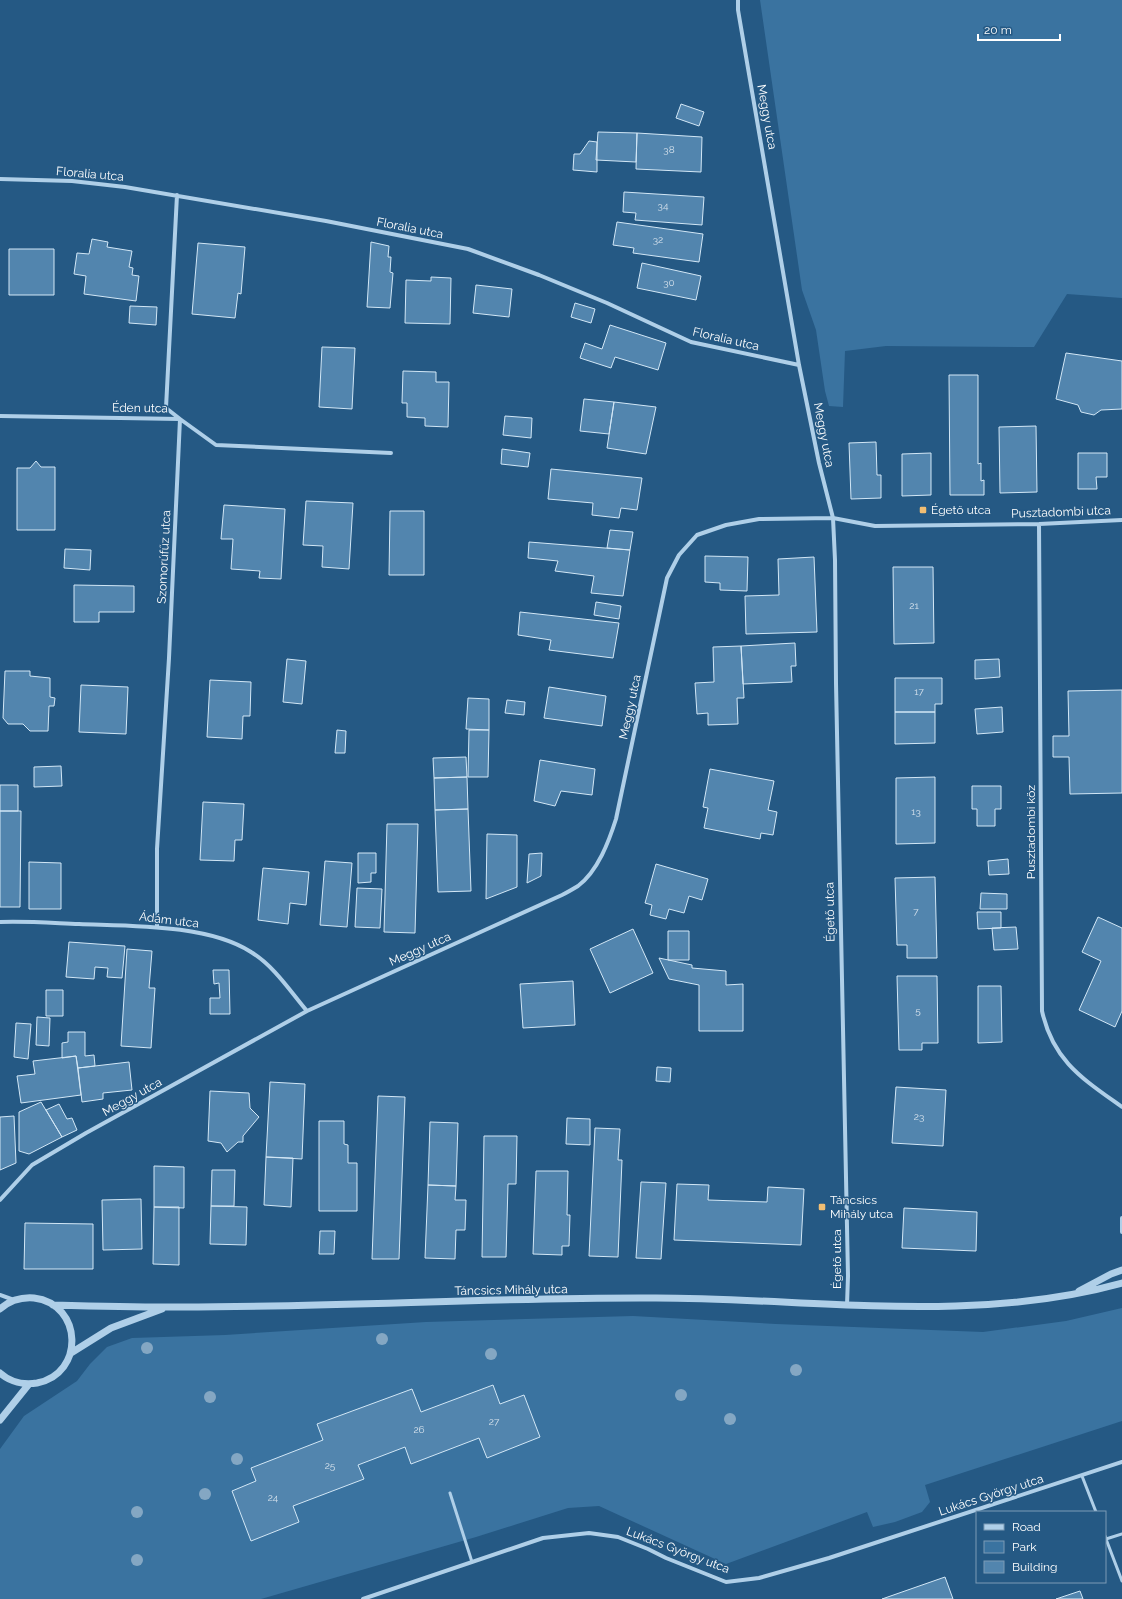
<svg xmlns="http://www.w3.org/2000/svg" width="1122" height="1599" font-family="Raleway,sans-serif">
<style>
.green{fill:#3a73a0}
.building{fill:#5285ae;stroke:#d2e7f6}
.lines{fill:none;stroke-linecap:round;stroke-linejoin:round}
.service{stroke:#afcfe8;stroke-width:3}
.minor{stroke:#afcfe8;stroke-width:4}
.tertiary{stroke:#afcfe8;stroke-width:7}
.tree{fill:#84a7c3}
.poi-dot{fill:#f1be73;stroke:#255984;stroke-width:1.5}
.labels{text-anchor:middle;stroke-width:3;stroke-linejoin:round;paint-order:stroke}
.number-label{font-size:10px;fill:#d4e0eb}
.street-label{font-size:12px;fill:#fff;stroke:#255984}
.poi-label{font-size:12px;fill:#fff;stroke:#255984;text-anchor:start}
</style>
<rect width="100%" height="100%" fill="#255984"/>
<path class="green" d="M 760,0 L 1122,0 L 1122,298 L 1067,294 L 1034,347 L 886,346 L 845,351 L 843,407 L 829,406 L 825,391 L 816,330 L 802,290 Z
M 1122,1308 L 1122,1421 L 925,1485 L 930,1502 L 922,1512 L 895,1522 L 873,1527 L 867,1512 L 726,1564 L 599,1506 L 568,1508 L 476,1537 L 261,1599 L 0,1599 L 0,1449 L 24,1416 L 77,1381 L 90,1364 L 107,1347 L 132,1338 L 225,1335 L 426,1322 L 633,1316 L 776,1324 L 983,1332 L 1066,1321 Z"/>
<path class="building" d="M 681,104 L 704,112 L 699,126 L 676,118 Z
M 598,132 L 637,133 L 636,162 L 596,160 Z
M 637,133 L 702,137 L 701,172 L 636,169 Z
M 589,141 L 597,142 L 597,172 L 573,170 L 574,154 L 580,154 Z
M 624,192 L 704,197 L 702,225 L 635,220 L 636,213 L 623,212 Z
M 617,222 L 703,234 L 699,262 L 633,253 L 634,248 L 613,245 Z
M 92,239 L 108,242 L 107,247 L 132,251 L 129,267 L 133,268 L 132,275 L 139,276 L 136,301 L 84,294 L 86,276 L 74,274 L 77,253 L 89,254 Z
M 371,242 L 389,246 L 388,257 L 391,257 L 390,272 L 393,273 L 390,308 L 367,307 Z
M 198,243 L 245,247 L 241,294 L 238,293 L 235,318 L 192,314 Z
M 9,249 L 54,249 L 54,295 L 9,295 Z
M 642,263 L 701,276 L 696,300 L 637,288 Z
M 431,277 L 451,278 L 450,324 L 405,323 L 406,280 L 431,281 Z
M 476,285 L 512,289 L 509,317 L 473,313 Z
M 575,303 L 595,309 L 591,323 L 571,317 Z
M 130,306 L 157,307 L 156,325 L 129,323 Z
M 610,325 L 666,343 L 658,370 L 615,357 L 611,368 L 580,358 L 585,343 L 602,349 Z
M 322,347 L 355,348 L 352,409 L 319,407 Z
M 1066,353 L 1122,361 L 1122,409 L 1101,410 L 1094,415 L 1081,412 L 1078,405 L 1056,399 Z
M 403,371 L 436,372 L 436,382 L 449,382 L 448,427 L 425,426 L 425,418 L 407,417 L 407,403 L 402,403 Z
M 949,375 L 978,375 L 978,464 L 981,463 L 981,481 L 984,480 L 984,495 L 950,495 Z
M 584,399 L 614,402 L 609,434 L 580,431 Z
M 614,402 L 656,407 L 646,454 L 607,448 Z
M 505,416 L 532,418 L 531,438 L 503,435 Z
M 1036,426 L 1037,492 L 1000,493 L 999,427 Z
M 876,442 L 877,475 L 881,475 L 881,498 L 851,499 L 849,443 Z
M 502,449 L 530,453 L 528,467 L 501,464 Z
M 931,453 L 931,495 L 902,496 L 902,454 Z
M 1078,453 L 1107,453 L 1107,477 L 1096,477 L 1097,489 L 1078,489 Z
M 36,461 L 41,467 L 55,467 L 55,530 L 17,530 L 17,468 L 30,468 Z
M 551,469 L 642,478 L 637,510 L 621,508 L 619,518 L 592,515 L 593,503 L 548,499 Z
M 306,501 L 353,503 L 349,569 L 322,567 L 323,546 L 303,545 Z
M 224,505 L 285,509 L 281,579 L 259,578 L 260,571 L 231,569 L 233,539 L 221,539 Z
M 390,511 L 424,511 L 424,575 L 389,575 Z
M 610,530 L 633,532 L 630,550 L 607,548 Z
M 529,542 L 630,550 L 623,596 L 591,593 L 594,576 L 555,571 L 558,561 L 528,558 Z
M 65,549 L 91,550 L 90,570 L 64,568 Z
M 705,556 L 748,557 L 747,591 L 720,590 L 720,583 L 705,582 Z
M 814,557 L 817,632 L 746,634 L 745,596 L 779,595 L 778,559 Z
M 893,567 L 933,567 L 934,643 L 894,644 Z
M 74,585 L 134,586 L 134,612 L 99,612 L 99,622 L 74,622 Z
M 596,602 L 621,606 L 619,619 L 594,615 Z
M 520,612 L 619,623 L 613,658 L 549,650 L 551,640 L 518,635 Z
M 795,643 L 796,666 L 791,666 L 792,682 L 743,684 L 741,646 Z
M 741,646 L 744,698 L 737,698 L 738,724 L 708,725 L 708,713 L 697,714 L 695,683 L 714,682 L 713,647 Z
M 287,659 L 306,661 L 302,704 L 283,702 Z
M 999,659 L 1000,677 L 975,679 L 975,660 Z
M 5,671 L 30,671 L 30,676 L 50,678 L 50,697 L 55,698 L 54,706 L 49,706 L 48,731 L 30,731 L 23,724 L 8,724 L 3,718 Z
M 895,678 L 942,678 L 942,704 L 935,704 L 935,712 L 895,712 Z
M 210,680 L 251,682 L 250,716 L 243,716 L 242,739 L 207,737 Z
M 81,685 L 128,687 L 126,734 L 79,732 Z
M 549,687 L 606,696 L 602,726 L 544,718 Z
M 1122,690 L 1122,793 L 1070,794 L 1069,757 L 1053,757 L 1053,736 L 1069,736 L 1068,691 Z
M 468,698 L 489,699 L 489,730 L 466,729 Z
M 507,700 L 525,702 L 524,715 L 505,713 Z
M 1002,707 L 1003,732 L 977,734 L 975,709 Z
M 895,712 L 935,712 L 935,743 L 895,744 Z
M 337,730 L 346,731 L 345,753 L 335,753 Z
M 469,730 L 489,730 L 488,777 L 468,777 Z
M 466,757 L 467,777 L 434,778 L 433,758 Z
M 540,760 L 595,769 L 592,795 L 561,791 L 555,806 L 534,801 Z
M 61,766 L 62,786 L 34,787 L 34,767 Z
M 710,769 L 774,781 L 768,810 L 777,812 L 773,835 L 761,833 L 760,839 L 704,828 L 708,808 L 703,807 Z
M 467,777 L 468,809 L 435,810 L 434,778 Z
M 935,777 L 935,843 L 896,844 L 896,778 Z
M 0,785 L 18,785 L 18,811 L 0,811 Z
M 972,786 L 1001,786 L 1001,809 L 995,809 L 995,826 L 977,826 L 977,809 L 972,809 Z
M 203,802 L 244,804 L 242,840 L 235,840 L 234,861 L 200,860 Z
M 468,809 L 471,891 L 438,892 L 435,810 Z
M 0,811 L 21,811 L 20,907 L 0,907 Z
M 387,824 L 418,824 L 415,933 L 384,932 Z
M 487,834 L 517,835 L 517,887 L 486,899 Z
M 358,853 L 376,853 L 376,873 L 371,873 L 371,882 L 358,883 Z
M 542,853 L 541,876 L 527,883 L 529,854 Z
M 1008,859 L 1009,874 L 989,875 L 988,861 Z
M 325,861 L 352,863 L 347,927 L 320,925 Z
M 29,862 L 61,863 L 61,909 L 29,909 Z
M 656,864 L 708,879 L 702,900 L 689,896 L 684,913 L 669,909 L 666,919 L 650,915 L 652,905 L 645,903 Z
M 263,868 L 309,872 L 306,905 L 290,903 L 288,924 L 258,920 Z
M 935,877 L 937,958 L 907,958 L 907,945 L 897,945 L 895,878 Z
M 357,888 L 382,889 L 380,928 L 355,927 Z
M 981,893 L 1007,894 L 1007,909 L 980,909 Z
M 977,912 L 1001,912 L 1001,928 L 978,929 Z
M 1098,917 L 1122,928 L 1122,1011 L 1115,1027 L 1079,1010 L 1101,961 L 1082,952 Z
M 1016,927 L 1018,949 L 994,950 L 992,928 Z
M 633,929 L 653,973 L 610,993 L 590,949 Z
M 668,931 L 689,931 L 689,960 L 668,960 Z
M 69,942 L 125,946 L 122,978 L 107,977 L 108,968 L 95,967 L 94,979 L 66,977 Z
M 127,949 L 152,951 L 149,988 L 155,988 L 151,1048 L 121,1046 Z
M 659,958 L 692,965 L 692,968 L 726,971 L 726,985 L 743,984 L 743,1031 L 699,1031 L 699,985 L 669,979 Z
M 213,970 L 229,970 L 230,1014 L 210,1014 L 210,998 L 220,998 L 219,983 L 214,984 Z
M 897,976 L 937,976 L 938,1043 L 922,1043 L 922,1050 L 899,1050 Z
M 573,981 L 575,1025 L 523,1028 L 520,984 Z
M 978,986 L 1001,986 L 1002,1042 L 978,1043 Z
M 46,990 L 63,990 L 63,1016 L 46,1016 Z
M 37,1017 L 50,1018 L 49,1046 L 36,1045 Z
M 16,1023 L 31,1024 L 28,1059 L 14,1057 Z
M 68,1032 L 85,1032 L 85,1056 L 94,1055 L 95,1066 L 78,1068 L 76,1056 L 62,1058 L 62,1043 L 68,1042 Z
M 76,1056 L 81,1095 L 21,1103 L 17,1076 L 35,1074 L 33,1061 Z
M 129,1062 L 132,1090 L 103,1093 L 103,1099 L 82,1102 L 78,1068 Z
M 657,1067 L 671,1068 L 670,1082 L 656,1081 Z
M 270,1082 L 305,1084 L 302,1159 L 266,1157 Z
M 896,1087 L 946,1090 L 943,1146 L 892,1143 Z
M 210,1091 L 249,1093 L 250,1108 L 259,1117 L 243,1136 L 243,1142 L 238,1142 L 227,1152 L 221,1143 L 208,1141 Z
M 378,1096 L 405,1097 L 399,1259 L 372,1259 Z
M 41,1102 L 62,1137 L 29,1154 L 19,1151 L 19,1112 Z
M 59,1104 L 67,1119 L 72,1118 L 77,1130 L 62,1137 L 46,1110 Z
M 14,1116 L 16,1163 L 0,1170 L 0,1117 Z
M 567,1118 L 590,1119 L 590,1145 L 566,1144 Z
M 319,1121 L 344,1121 L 344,1144 L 348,1145 L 348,1163 L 357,1163 L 357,1211 L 319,1211 Z
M 430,1122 L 458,1123 L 456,1186 L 428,1185 Z
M 595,1128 L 620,1129 L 618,1160 L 622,1160 L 618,1257 L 589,1256 Z
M 484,1136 L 517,1136 L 516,1184 L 508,1184 L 506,1257 L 482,1257 Z
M 266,1157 L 293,1158 L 291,1207 L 264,1205 Z
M 154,1166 L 184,1167 L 184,1208 L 154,1207 Z
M 212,1170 L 235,1170 L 234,1206 L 211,1206 Z
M 536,1171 L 568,1171 L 567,1215 L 570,1215 L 569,1246 L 562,1246 L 562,1255 L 533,1254 Z
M 641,1182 L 666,1183 L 661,1259 L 636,1258 Z
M 677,1184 L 709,1185 L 708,1200 L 767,1202 L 768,1187 L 804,1189 L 801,1245 L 674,1240 Z
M 428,1185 L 456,1186 L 455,1200 L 466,1200 L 465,1230 L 456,1230 L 455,1259 L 425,1258 Z
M 141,1199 L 142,1249 L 103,1250 L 102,1200 Z
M 211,1206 L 247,1207 L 246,1245 L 210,1244 Z
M 154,1207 L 179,1207 L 179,1265 L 153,1264 Z
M 904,1208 L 977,1212 L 976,1251 L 902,1248 Z
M 25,1223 L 93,1224 L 93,1269 L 24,1269 Z
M 320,1231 L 335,1231 L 334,1254 L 319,1254 Z
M 493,1385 L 500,1404 L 524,1395 L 540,1437 L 487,1458 L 479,1438 L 411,1464 L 405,1447 L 358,1465 L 364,1479 L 293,1506 L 299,1522 L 251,1541 L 232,1491 L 256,1481 L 251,1468 L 323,1440 L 317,1424 L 412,1389 L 421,1412 Z
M 945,1577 L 953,1599 L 882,1599 Z
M 1080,1591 L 1083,1599 L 1056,1599 Z"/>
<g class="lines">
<path class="service" d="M 1082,1476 L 1096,1512
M 450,1493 L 472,1562
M 1105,1536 L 1106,1539 L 1122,1534
M 1106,1539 L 1122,1581"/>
<path class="minor" d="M 738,0 L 738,10 L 799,365 L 819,463 L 833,518 L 835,560 L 836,683 L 848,1276 L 847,1305
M 0,179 L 72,181 L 125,187 L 326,221 L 468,249 L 539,275 L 607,303 L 691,342 L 799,365
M 0,416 L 180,419 L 216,445 L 391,453
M 1039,524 L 1042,1011 C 1053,1061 1083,1079 1122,1107
M 0,922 C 26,921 53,923 79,924 C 129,926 208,924 251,952 C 274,966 290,991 307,1011
M 157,927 L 157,849 L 169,658 L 180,419 L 166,408 L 177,195
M 0,1200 L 32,1165 L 86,1133 L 307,1011 L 562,895 C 568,892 573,889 578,886 C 598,871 609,841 616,819 L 667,578 L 679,555 L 697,535 L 726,525 L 759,519 L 833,518 L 875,526 L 1039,524 L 1122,520
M 1122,1218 L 1122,1232
M 0,1295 L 14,1300
M 363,1599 L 543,1538 L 589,1533 L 618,1537 L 648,1549 L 666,1558 L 726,1582 L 759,1578 L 829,1558 L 1122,1462"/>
<path class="tertiary" d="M 1079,1291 L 1111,1274 L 1122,1270
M 53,1305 C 91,1306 129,1307 166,1307 C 329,1308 493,1297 656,1298 C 811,1298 970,1325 1122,1283
M 0,1309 C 9,1301 21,1297 34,1298 C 83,1304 85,1374 37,1383 C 24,1385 10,1382 0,1373
M 71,1353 L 111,1328 L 162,1309
M 0,1420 L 29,1384"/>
</g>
<g class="tree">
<circle cx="382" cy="1339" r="6"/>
<circle cx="147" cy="1348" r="6"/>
<circle cx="491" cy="1354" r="6"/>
<circle cx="796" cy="1370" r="6"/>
<circle cx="681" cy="1395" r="6"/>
<circle cx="210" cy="1397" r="6"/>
<circle cx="730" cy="1419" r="6"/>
<circle cx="237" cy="1459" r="6"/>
<circle cx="205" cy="1494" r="6"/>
<circle cx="137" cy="1512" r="6"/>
<circle cx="137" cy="1560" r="6"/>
</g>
<g class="poi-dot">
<rect x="919" y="506" width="8" height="8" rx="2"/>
<rect x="818" y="1203" width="8" height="8" rx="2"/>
</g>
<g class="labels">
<g class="number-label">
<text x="669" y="153">38</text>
<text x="663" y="209">34</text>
<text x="658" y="243">32</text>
<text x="669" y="286">30</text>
<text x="914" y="609">21</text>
<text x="919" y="695">17</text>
<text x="916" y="815">13</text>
<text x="916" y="915">7</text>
<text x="918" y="1014">5</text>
<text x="919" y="1120">23</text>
<text x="494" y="1425">27</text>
<text x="419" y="1433">26</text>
<text x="330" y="1469">25</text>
<text x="273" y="1501">24</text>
</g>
<g class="street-label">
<text transform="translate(767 117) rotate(80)" y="4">Meggy utca</text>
<text transform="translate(90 174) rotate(5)" y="4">Floralia utca</text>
<text transform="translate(410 228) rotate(11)" y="4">Floralia utca</text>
<text transform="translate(726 339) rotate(13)" y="4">Floralia utca</text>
<text transform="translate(140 408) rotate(1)" y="4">Éden utca</text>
<text transform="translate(824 435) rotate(79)" y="4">Meggy utca</text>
<text transform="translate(1061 512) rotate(-2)" y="4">Pusztadombi utca</text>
<text transform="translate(164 557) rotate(-87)" y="4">Szomorúfűz utca</text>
<text transform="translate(630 707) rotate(-78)" y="4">Meggy utca</text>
<text transform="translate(1031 832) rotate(-90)" y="4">Pusztadombi köz</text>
<text transform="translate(830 912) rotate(-91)" y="4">Égető utca</text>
<text transform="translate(169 920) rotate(7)" y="4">Ádám utca</text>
<text transform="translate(420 949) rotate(-24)" y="4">Meggy utca</text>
<text transform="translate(132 1097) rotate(-29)" y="4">Meggy utca</text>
<text transform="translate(837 1259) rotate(-90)" y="4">Égető utca</text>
<text transform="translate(511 1290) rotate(-1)" y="4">Táncsics Mihály utca</text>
<text transform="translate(991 1495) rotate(-18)" y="4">Lukács György utca</text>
<text transform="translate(678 1550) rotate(21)" y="4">Lukács György utca</text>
</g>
<g class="poi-label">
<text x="931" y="514">Égető utca</text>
<text x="830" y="1204">Táncsics<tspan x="830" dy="14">Mihály utca</tspan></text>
</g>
</g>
<rect x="976" y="1511" width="130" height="72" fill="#255984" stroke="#7c9bb5"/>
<rect x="984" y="1524" width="20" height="6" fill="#afcfe8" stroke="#7c9bb5"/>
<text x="1012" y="1531" font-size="12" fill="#ffffff">Road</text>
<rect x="984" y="1541" width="20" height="12" fill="#3a73a0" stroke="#7c9bb5"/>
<text x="1012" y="1551" font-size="12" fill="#ffffff">Park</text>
<rect x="984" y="1561" width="20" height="12" fill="#5285ae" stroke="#7c9bb5"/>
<text x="1012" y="1571" font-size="12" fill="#ffffff">Building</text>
<path d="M978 34v6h82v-6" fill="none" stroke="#ffffff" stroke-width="2"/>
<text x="984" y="34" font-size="12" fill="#ffffff" stroke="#255984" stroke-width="3" paint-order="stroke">20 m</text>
</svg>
